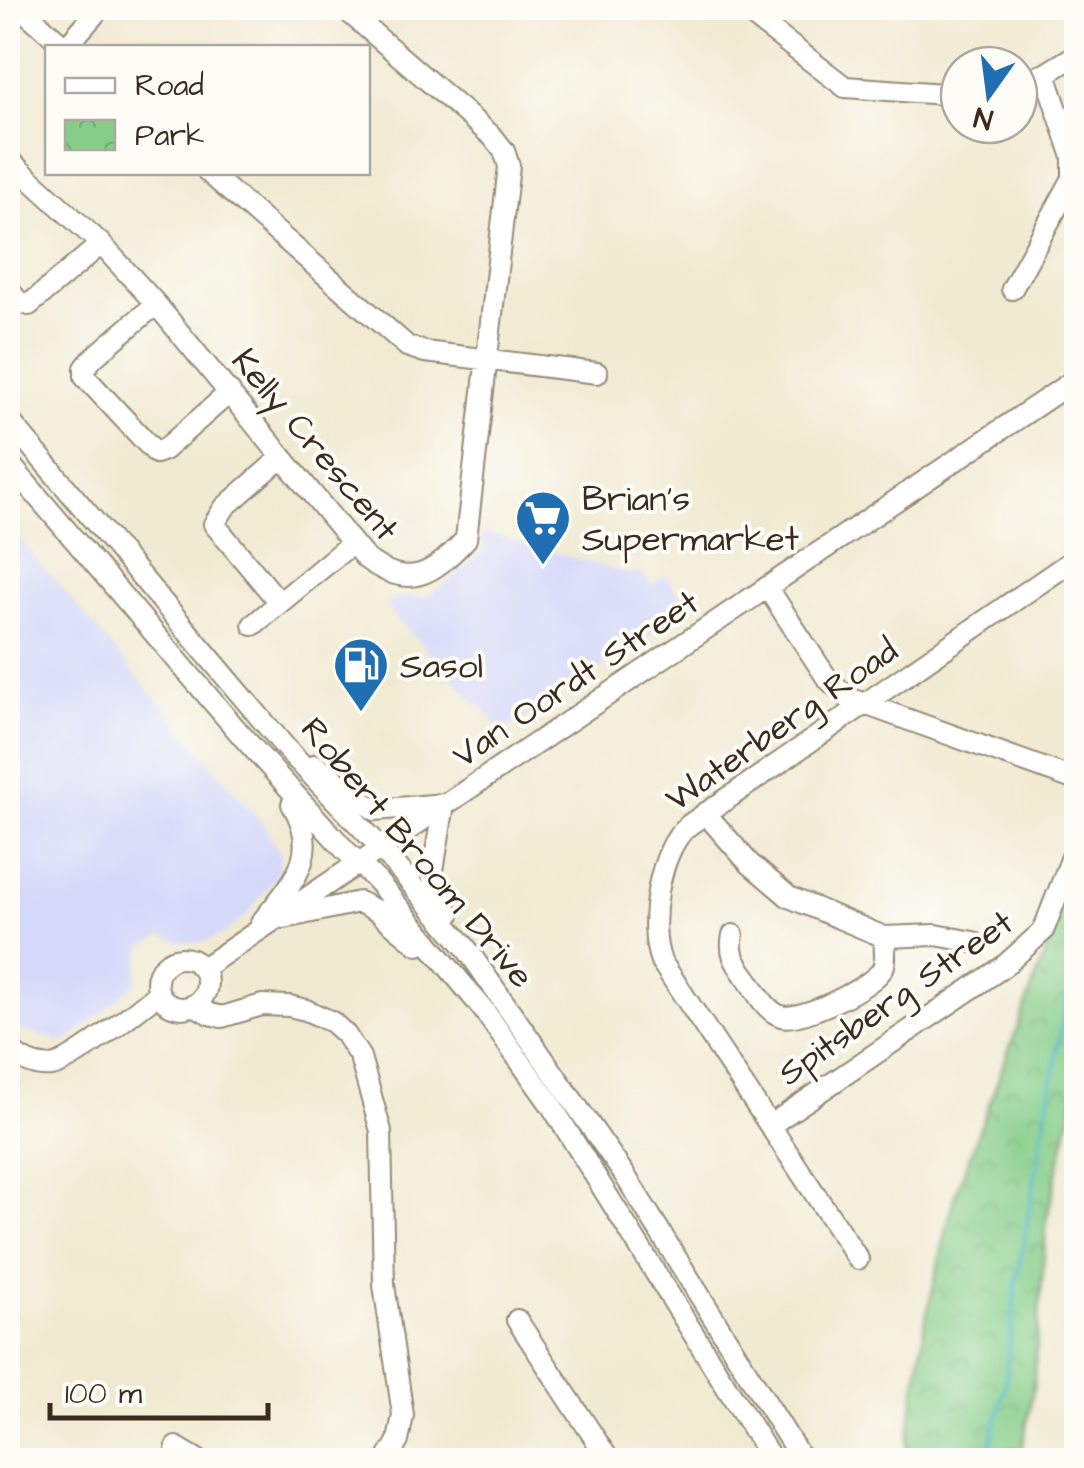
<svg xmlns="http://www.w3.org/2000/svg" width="1084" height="1468" font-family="'Architects Daughter',sans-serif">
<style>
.built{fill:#d4d8f9}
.park{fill:url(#park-crowns);stroke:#607c54;stroke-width:2.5}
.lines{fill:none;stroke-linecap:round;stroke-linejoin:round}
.stream{stroke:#4bb9c4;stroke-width:4}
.minor-casing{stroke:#968a78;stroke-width:24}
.minor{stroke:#fff;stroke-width:20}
.labels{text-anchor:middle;stroke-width:8;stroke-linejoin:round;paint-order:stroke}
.street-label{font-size:35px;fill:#3b2a1e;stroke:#fdfcf7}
.poi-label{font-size:35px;fill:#3b2a1e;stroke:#fdfcf7;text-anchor:start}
</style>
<defs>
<pattern id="park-crowns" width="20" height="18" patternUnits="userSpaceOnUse" patternTransform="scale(2.5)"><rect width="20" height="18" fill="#85cd89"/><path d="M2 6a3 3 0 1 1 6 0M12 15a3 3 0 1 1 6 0" fill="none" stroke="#74b076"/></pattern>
</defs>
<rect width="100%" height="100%" fill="#fdfcf7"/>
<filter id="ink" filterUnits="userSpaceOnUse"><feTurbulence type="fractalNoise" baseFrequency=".01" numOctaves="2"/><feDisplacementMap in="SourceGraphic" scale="20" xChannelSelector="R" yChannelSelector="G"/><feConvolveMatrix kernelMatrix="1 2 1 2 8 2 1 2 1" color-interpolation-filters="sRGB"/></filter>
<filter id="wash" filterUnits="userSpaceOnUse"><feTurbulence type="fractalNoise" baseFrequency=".0048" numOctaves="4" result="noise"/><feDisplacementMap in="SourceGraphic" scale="40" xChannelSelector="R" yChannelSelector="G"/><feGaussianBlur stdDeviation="2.25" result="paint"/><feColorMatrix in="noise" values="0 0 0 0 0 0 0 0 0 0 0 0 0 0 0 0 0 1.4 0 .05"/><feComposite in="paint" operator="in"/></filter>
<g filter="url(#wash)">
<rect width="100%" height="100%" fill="#f1ead2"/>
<path class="built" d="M 8,526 L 263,823 L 281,856 L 277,875 L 246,916 L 223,934 L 205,942 L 179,942 L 162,936 L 143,946 L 135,984 L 67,1042 L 13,1029 L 8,1022 Z
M 483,532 L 629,574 L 642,573 L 651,585 L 666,575 L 689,609 L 503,731 L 385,606 L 397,596 L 426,598 L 485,550 L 481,540 Z"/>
<path class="park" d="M 1076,870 L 1076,1091 L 1047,1217 L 1033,1390 L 1020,1460 L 905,1460 L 926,1318 L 954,1198 Z"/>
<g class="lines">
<path class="stream" d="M 987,1460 L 1005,1387 L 1016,1285 L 1076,947"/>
</g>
</g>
<g filter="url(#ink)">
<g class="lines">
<g class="minor-casing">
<path id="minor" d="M 21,8 L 66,48
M 742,8 L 845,87 L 959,95
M 66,47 L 100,8
M 1019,83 L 1045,74 L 1076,55
M 8,159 L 101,244 L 156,304 L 365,558 C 409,591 432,575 466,539 L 509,166 L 504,151 L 493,137 L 344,8
M 208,172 L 407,346 L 425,352 L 597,373
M 8,289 L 18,301 L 29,305 L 101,244
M 1012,289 L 1073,178 L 1073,157 L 1045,74
M 156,304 L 93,358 L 85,368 L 85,377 L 156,453 L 164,450 L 230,392
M 8,419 L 285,747 L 382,849 L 466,948 L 624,1174 L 802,1460
M 8,462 L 242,736 L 345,850 L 378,882 L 483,1009 L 551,1105 L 772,1460
M 767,587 L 827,678 L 848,698 L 1076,780
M 279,602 L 214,524 L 225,507 L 281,458
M 253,625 L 352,543
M 315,765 L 375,810 L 444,804 L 432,876 L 449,915
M 705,813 L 749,863 L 789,897 L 884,937 L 936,935 L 973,942
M 284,918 L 359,902 L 377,911 L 418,945
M 261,923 C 292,883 323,855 292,804
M 733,935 C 729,953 735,962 746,977 C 755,989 765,1011 781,1016 C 800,1022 875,986 883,968 C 887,959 884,946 884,937
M157 983a25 25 0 1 1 50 0a25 25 0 1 1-50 0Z
M 203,968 L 1076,379
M 194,1005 L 210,1014 L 222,1017 L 262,1005 L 289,1006 L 306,1010 L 332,1022 L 345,1034 L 360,1057 L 381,1131 L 384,1285 L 403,1415 L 398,1441 L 387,1460
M 8,1048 C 19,1059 35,1068 51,1066 C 72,1064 138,1008 159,993
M 772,1124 L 1003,967 L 1043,931 L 1076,847
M 858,1259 L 661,961 C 647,927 659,848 689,825 L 1076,558
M 517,1320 L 609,1460
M 176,1447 L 198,1460"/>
</g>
<use href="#minor" class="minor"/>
</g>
</g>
<defs>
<g id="supermarket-pin" transform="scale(2.875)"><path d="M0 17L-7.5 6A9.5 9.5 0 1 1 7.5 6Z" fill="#1f6fb2" stroke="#fdfcf7"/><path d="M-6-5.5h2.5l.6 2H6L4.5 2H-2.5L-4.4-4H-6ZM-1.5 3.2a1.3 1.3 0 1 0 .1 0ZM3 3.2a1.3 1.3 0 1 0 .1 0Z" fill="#fff"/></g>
<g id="fuel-pin" transform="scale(2.875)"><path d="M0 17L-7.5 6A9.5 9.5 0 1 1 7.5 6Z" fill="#1f6fb2" stroke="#fdfcf7"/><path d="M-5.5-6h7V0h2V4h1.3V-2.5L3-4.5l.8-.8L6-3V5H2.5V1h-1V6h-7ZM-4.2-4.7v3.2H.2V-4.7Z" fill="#fff"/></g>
</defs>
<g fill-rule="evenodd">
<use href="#supermarket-pin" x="543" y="518"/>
<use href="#fuel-pin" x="361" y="665"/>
</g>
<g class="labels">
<g class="street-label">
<text transform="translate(316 444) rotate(50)" y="12">Kelly Crescent</text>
<text transform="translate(575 678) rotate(-34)" y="12">Van Oordt Street</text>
<text transform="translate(781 724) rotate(-35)" y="12">Waterberg Road</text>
<text transform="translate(418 852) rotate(50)" y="12">Robert Broom Drive</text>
<text transform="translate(895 997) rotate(-35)" y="12">Spitsberg Street</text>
</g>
<g class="poi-label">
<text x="582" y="510">Brian's<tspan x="582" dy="40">Supermarket</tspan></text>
<text x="400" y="677">Sasol</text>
</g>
</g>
<rect width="1084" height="1468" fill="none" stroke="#fdfcf7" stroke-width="40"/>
<rect x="45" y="45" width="325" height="130" fill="#fdfcf7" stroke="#afa8a0" stroke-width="2.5"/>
<rect x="65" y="78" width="50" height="15" fill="#ffffff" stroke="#afa8a0" stroke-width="2.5"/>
<text x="135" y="95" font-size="30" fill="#3b2a1e">Road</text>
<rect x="65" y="120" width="50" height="30" fill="url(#park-crowns)" stroke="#afa8a0" stroke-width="2.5"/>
<text x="135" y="145" font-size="30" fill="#3b2a1e">Park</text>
<g transform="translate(989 95) rotate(194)"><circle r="48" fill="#fdfcf7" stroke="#afa8a0" stroke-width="2.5"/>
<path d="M0-8L18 38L0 25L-18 38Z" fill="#1f6fb2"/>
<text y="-15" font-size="28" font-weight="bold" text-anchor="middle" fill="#3b2a1e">N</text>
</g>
<path d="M50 1403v15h218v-15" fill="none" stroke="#3b2a1e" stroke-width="5"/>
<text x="65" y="1403" font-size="30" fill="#3b2a1e" stroke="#fdfcf7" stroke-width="8" paint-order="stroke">100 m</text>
</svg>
